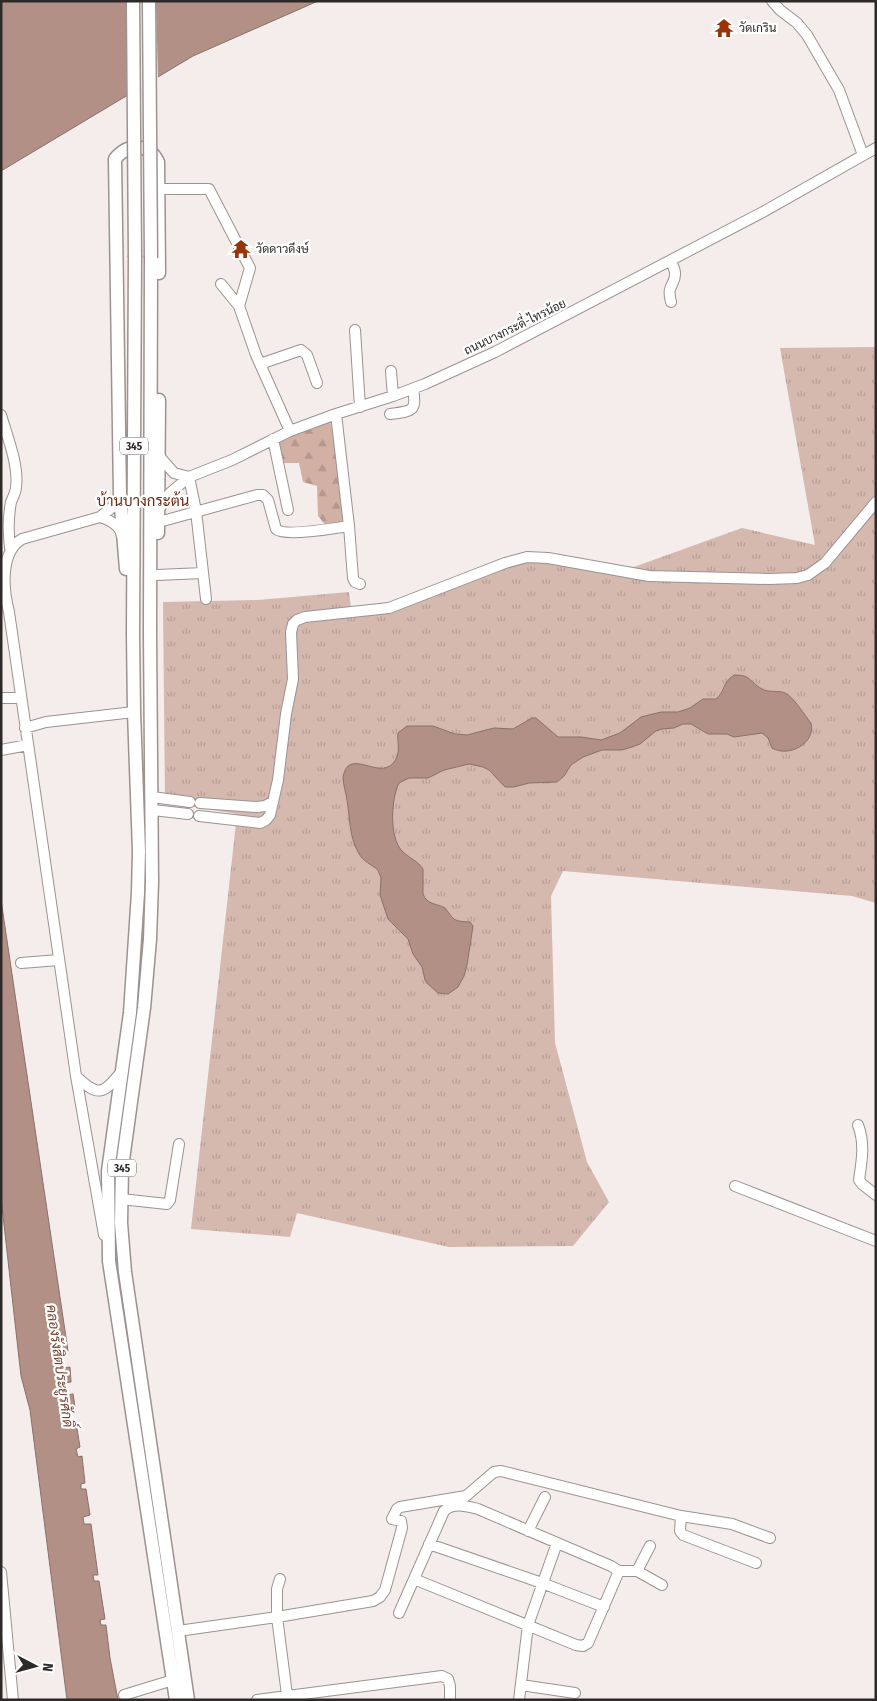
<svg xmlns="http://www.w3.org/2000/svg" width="877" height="1701" font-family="'Fira Sans Condensed',Sarabun,sans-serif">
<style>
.grass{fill:url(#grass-tufts)}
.forest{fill:url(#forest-firs)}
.water{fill:#b29085;stroke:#8a7169}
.pier{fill:#f4edeb}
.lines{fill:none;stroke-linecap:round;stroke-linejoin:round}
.minor-casing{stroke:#9a9391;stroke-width:12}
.major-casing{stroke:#9a9391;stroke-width:15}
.minor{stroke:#fff;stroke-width:10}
.major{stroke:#fff;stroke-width:12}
.major-bridge-casing{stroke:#9a9391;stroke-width:15;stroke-linecap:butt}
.major-bridge{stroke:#fff;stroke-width:12}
.labels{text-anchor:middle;stroke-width:4.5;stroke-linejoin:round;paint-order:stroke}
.shield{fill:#fff;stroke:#6b6968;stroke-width:1}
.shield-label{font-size:11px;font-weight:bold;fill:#2c2928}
.poi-label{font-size:12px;fill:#2c2928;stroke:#fff;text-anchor:start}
.street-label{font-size:12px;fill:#2c2928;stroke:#fff}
.water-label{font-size:14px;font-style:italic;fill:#764434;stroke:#fff}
.quarter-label{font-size:15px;fill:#6b2a12;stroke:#fff}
</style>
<defs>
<pattern id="grass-tufts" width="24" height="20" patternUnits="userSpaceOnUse" patternTransform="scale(1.25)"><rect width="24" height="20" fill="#d5b8ae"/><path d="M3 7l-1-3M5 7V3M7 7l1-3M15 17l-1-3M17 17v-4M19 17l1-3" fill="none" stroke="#b79e96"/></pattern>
<pattern id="forest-firs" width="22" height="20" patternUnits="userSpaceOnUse" patternTransform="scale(1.25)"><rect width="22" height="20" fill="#d3b0a4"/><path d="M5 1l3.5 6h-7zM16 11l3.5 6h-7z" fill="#b5978d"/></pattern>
</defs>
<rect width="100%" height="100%" fill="#f4edeb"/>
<path class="grass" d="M 876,347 L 876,903 L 852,896 L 563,871 L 551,896 L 555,1043 L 587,1162 L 609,1202 L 573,1246 L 449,1247 L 297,1213 L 290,1237 L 191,1229 L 237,814 L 165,802 L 163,602 L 258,600 L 349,592 L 351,608 L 403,600 L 496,560 L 512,556 L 573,562 L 620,572 L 742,528 L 815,545 L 780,348 Z"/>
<path class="forest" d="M 329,419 L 334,434 L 344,524 L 327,527 L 318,516 L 317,486 L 303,482 L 299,463 L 284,463 L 276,440 Z"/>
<path class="water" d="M 1,1 L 318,1 L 193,56 L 1,171 Z
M 734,675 C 752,675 748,681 762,689 C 769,693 778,690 785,693 C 793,696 805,716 811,723 C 816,743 789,758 772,748 L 768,738 L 762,733 L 734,737 L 727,734 L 708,734 L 691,724 L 683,724 L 674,728 L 662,729 L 656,731 L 640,744 L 632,747 L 622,750 L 602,750 L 583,757 L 571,765 L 564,776 L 557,782 L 529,783 L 514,787 L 505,787 L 489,770 L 483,767 L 469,764 L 444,770 L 428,778 L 409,778 L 399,783 C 391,799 389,837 402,851 C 409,858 418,861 423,869 L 423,894 C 427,905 436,903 445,908 C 455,921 453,921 470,922 L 473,926 L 467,965 L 464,976 L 458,987 L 448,994 L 438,993 L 428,984 L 425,980 L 422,967 L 413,954 L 408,939 L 388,919 L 380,895 L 381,878 L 378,870 C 371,864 363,862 358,852 C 349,836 350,818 347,800 C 346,792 343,785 343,777 C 344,773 345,769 348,766 C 360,756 386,782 397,757 C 400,749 397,741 398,733 L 407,726 L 433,726 L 455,734 L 467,735 L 494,728 L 513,729 L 532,718 L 536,718 L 558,737 L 581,737 L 601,740 L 620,733 L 641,717 L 661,712 L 678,712 L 690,708 L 703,699 L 716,699 C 725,692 722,683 734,675 Z
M 1,900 L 68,1351 L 60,1353 L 62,1368 L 70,1367 L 71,1382 L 64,1383 L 66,1395 L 73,1394 L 76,1413 L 70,1414 L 71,1423 L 76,1423 L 80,1447 L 76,1449 L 78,1457 L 82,1456 L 85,1483 L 81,1484 L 81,1489 L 86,1489 L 90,1515 L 83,1517 L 84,1524 L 91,1524 L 98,1575 L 93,1575 L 94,1581 L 99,1581 L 105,1619 L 100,1620 L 101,1625 L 106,1625 L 110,1658 L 118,1700 L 67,1700 L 30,1410 L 21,1376 L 1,1198 Z"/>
<path class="pier" d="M 126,1 L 156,1 L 158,80 L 127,99 Z"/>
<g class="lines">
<g class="minor-casing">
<path id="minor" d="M 772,1 L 780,10 L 797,23 L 807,35 L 839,90 L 863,155
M 158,189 L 209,189 L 250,268 L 239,306 L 256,355 L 290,431
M 671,261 C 672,265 675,269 675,273 C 676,285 666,284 671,302
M 221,284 L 239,306
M 355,330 L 360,407
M 260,364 L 301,350 L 307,355 L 317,383
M 391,371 L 393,396
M 336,414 L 349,526 L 353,578 L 355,582 L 360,584
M 390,414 C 412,411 417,412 413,389
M 1,415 C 7,436 19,465 16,487 C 16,492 13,497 11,502 C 8,518 8,532 10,548
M 273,439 L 288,510
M 159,456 L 174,473 L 189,477
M 189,477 L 196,511 L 206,599
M 159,509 L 170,493 L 189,477 L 232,460 L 290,431 L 336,414 L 393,396 L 425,384 L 495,352 L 763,212 L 876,148
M 100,517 C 110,520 120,525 122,536
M 159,522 L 257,495 L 263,495 L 268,500 L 276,529 C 284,537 336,528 349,526
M 157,575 L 203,573
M 1,698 L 21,698
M 25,728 L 46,722 L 134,712
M 1,750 L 28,745
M 152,797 L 190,802
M 200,803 L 257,807 L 265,806 L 272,802
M 153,810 L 188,814
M 199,816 L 260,823 L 266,820 L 270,815 L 278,780 L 286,714 L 293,679 L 291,632 L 293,624 L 297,620 L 305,617 L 389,608 L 505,563 L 527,557 L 548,558 L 649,576 L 769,579 L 797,578 L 808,575 L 825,563 L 876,502
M 21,963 L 59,960
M 76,1076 C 98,1097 103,1095 121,1072
M 858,1125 C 865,1143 862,1160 859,1180 L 862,1184 L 876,1195
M 735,1186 L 876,1241
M 121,1199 L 167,1204 L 170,1200 L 179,1144
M 104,1235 L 76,1076 L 9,612 C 3,589 0,552 22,539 L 100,517 L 115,505 L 120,496
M 681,1516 L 680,1531 L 683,1535 L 756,1563
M 528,1531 L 545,1497
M 429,1544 L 542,1583 L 604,1607
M 637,1571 L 662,1585
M 1,1572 L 13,1700
M 280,1579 L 277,1589 L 277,1617 L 373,1601 L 380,1597 L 385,1590 L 402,1528 L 401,1521 L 392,1519 L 397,1509 L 400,1507 L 466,1496 L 494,1472 L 501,1471 L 681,1516 L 732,1524 L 770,1538
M 414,1579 L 576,1645 L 583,1646 L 588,1643 L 619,1571
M 399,1613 L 444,1511 C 453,1502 466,1506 478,1509 L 611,1566 L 619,1571 L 637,1571 L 650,1546
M 178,1631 L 277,1617 L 287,1695
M 521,1685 L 575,1693
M 124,1695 L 173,1680
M 257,1700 L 442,1676 L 448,1679 L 450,1686 L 450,1700
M 519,1700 L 528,1625 L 557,1543"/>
</g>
<g class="major-casing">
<path id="major" d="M 135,257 L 133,634 L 134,712 L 139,851 L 138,893 L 130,1013 L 108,1171 L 109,1261 L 176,1700
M 151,258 L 150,633 L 152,882 L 150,939 L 144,1008 L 122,1167 L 121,1223 L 125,1272 L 188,1700
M 158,533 L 159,400
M 126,569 L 120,496 L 115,159 C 128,143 149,143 158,162 L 159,273"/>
</g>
<use href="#minor" class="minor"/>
<use href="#major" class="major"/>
<g class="major-bridge-casing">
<path id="major-bridge" d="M 133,1 L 135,257
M 149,1 L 151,258"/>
</g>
<use href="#major-bridge" class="major-bridge"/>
</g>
<defs>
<g id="temple-bare" transform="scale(1.5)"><path d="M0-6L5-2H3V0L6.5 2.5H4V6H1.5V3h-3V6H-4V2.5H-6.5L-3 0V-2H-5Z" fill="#993409" stroke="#fff" stroke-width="2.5" paint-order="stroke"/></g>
</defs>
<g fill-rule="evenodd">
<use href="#temple-bare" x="724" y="28"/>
<use href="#temple-bare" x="241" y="249"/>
</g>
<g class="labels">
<g class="shield">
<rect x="120" y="437.5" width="28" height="17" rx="4"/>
<rect x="108" y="1159.5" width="28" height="17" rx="4"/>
</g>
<g class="shield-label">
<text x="134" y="450">345</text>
<text x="122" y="1172">345</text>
</g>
<g class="poi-label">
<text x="739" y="32">วัดเกริน</text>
<text x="256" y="253">วัดดาวดึงษ์</text>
</g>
<g class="street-label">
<text transform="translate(515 327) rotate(-26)" y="4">ถนนบางกระดี่-ไทรน้อย</text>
</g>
<g class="water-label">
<text transform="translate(60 1366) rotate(82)" y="5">คลองรังสิตประยูรศักดิ์</text>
</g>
<g class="quarter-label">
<text x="143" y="506">บ้านบางกระต้น</text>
</g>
</g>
<rect width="877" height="1701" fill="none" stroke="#2c2928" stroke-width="5"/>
<g transform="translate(35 1666) rotate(96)" stroke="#ffffff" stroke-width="4" paint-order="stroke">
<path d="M0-4L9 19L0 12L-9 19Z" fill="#2c2928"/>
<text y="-8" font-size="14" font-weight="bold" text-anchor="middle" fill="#2c2928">N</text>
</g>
</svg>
